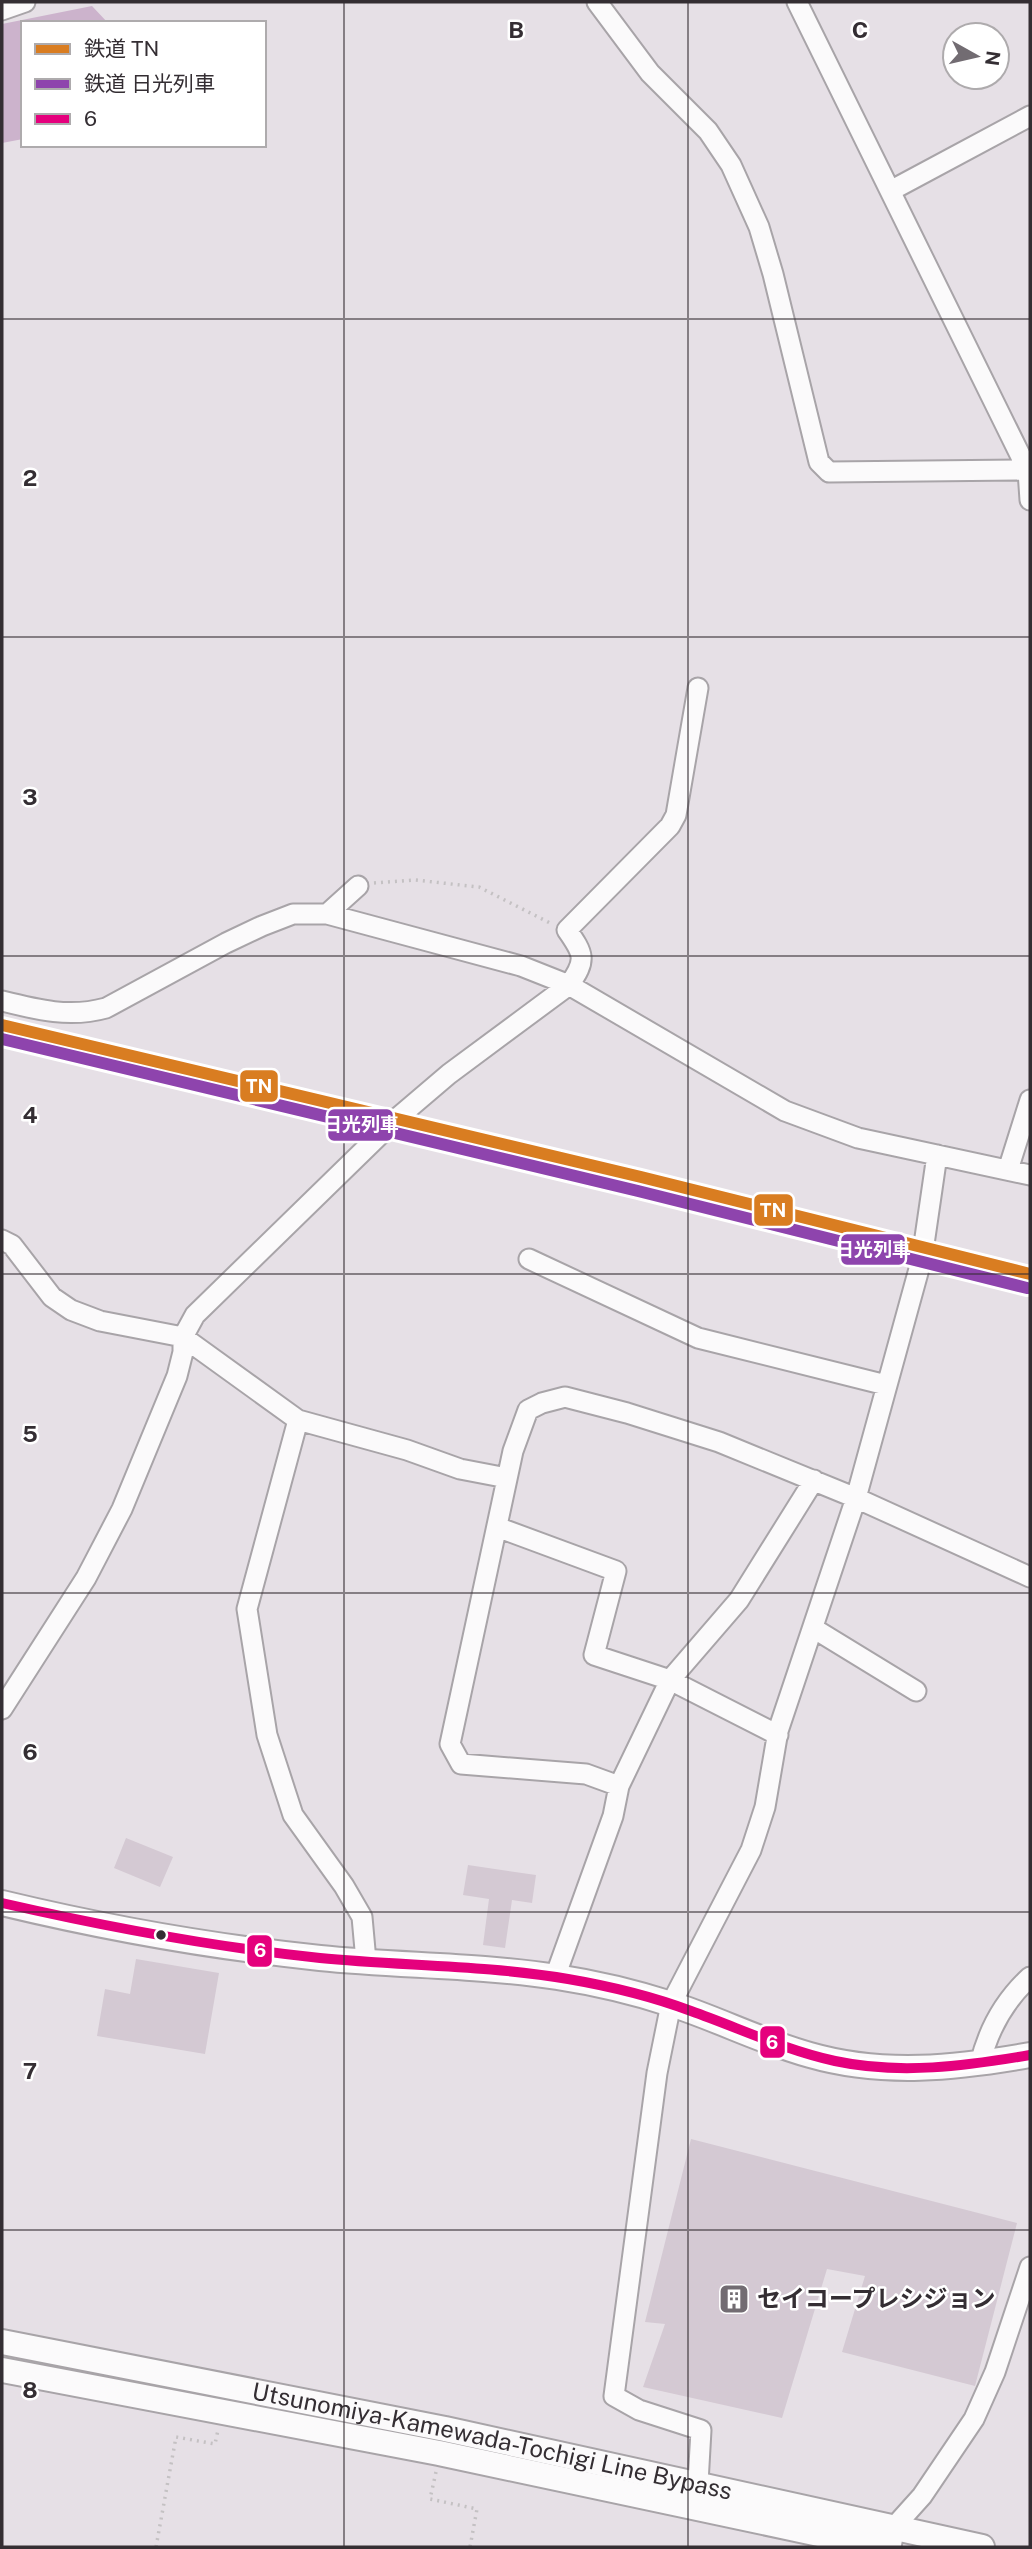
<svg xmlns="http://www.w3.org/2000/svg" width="1032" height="2549" font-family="'Public Sans','Noto Sans JP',sans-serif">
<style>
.forest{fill:#ccb3cc}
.building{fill:#d4c9d3}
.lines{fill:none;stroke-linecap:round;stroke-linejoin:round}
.minor-casing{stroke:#a8a4a8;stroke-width:23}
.major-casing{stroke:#a8a4a8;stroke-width:28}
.path{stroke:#c4c1c3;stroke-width:3.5;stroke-dasharray:2 5;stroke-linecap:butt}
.minor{stroke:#fbfafb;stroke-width:19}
.major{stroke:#fbfafb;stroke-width:24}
.bus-1-casing{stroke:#fff;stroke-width:16}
.bus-1{stroke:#e5007d;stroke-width:10}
.rail-1-casing{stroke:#fff;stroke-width:18}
.rail-2-casing{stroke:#fff;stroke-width:18}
.rail-1{stroke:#d97d21;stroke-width:12}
.rail-2{stroke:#8e44ad;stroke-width:12}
.grid{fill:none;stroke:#342e33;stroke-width:2;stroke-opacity:0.55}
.bus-dot{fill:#342e33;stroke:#fff;stroke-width:2.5}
.labels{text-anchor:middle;stroke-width:5;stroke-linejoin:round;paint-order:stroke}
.poi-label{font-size:24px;font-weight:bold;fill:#342e33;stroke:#fff;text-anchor:start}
.street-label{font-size:24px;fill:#342e33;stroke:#fff}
.grid-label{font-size:23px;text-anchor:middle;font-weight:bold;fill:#342e33;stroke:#fff;stroke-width:5;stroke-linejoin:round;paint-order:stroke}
.line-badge{stroke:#fff;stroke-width:2.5}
.badge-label{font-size:19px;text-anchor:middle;font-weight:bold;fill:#fff}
</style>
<rect width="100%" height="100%" fill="#e6e0e6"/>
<path class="forest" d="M 92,6 L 108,23 L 23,23 L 23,139 L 2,143 L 2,24 Z"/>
<path class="building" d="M 126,1838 L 173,1857 L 160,1887 L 114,1868 Z
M 468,1865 L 536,1875 L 532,1903 L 512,1900 L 505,1948 L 483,1945 L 489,1899 L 463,1895 Z
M 136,1959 L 219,1973 L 205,2054 L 97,2036 L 105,1989 L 130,1994 Z
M 691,2139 L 1017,2223 L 975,2386 L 842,2352 L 865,2276 L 827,2269 L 782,2418 L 643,2387 L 665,2324 L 645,2322 Z"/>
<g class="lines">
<g class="minor-casing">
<path id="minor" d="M 597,2 L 650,73 L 708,131 L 731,165 L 759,227 L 773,274 L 819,462 L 829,472 L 1030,470
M 797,2 L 1028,471 L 1030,500
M 2,10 L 25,2
M 892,190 L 1030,116
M 327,914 L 358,886
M 2,1001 C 38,1010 70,1018 106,1008 L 226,943 L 262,926 L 293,914 L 327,914 L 521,966 L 569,985 L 785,1111 L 858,1138 L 1030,1175
M 1008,1170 L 1030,1100
M 2,1240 L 12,1245 L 52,1297 L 71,1310 L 100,1321 L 183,1337 L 183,1352 L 177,1376 L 122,1509 L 86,1578 L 2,1709
M 529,1259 L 698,1338 L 886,1385
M 298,1420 L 247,1609 L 267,1735 L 293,1815 L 344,1886 L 362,1917 L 366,1961
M 507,1478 L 460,1469 L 407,1450 L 298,1420 L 183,1337 L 195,1315 L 395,1120 L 449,1074 L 569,985 C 587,960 584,954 567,930 L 670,826 L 676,815 L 698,688
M 497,1527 L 616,1571 L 594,1655 L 670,1680 L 778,1735
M 813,1628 L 916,1691
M 619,1786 L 670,1680 L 739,1600 L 814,1480
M 555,1977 L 613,1816 L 619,1786 L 586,1774 L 461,1764 L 450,1744 L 513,1451 L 528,1410 L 542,1403 L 565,1397 L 627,1413 L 719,1442 L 856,1498 L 1030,1577
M 980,2064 C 988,2030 1004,2001 1030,1977
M 698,2483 L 701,2430 L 639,2410 L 614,2396 L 657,2073 L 671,2004 L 751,1850 L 765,1807 L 778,1731 L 856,1498 L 922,1258 L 937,1155
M 891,2547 L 895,2526 L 922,2496 L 974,2419 L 995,2372 L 1030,2267"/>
</g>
<g class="major-casing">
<g id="major">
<path d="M 2,1903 C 106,1928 213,1947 320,1958 C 399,1966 479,1965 557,1977 C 596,1983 634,1992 671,2004 C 718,2019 762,2042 810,2055 C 883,2076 957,2068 1030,2055"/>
<path id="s1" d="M 2,2342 L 445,2429 L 982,2547"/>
<path d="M 2,2370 L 439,2453 L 880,2547"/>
</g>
</g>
<path class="path" d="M 374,883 L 415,880 L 479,887 L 552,924
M 436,2472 L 430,2499 L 477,2509 L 470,2547
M 156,2547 L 176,2437 L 215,2444 L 218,2430"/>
<use href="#minor" class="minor"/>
<use href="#major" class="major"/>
<g class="bus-1-casing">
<path id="bus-1" d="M 2,1903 C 107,1927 213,1947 320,1958 C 402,1966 486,1965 568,1979 C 609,1986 651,1996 691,2011 C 739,2028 785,2050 835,2061 C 900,2075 966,2066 1030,2055"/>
</g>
<use href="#bus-1" class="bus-1"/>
<g class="rail-1-casing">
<path id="rail-1" d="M 2,1025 L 641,1177 L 1030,1274"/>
</g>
<g class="rail-2-casing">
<path id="rail-2" d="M 2,1039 L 638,1191 L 1027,1288"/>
</g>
<use href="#rail-1" class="rail-1"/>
<use href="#rail-2" class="rail-2"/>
</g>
<path class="grid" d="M 344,2 L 344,2547M 688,2 L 688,2547M 2,319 L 1030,319M 2,637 L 1030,637M 2,956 L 1030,956M 2,1274 L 1030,1274M 2,1593 L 1030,1593M 2,1912 L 1030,1912M 2,2230 L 1030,2230"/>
<defs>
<g id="building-square" transform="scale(1.575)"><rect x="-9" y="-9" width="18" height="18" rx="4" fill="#726c72" stroke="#fff"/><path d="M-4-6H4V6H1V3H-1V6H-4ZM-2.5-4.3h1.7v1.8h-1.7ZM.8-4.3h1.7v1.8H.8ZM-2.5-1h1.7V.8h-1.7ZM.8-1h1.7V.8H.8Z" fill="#fff"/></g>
</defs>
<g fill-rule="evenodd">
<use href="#building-square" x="734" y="2299"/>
</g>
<circle class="bus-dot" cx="161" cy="1935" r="6"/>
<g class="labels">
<g class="poi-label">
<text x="757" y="2307">セイコープレシジョン</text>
</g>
<g class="street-label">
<text dy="8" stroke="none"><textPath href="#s1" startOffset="500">Utsunomiya-Kamewada-Tochigi Line Bypass</textPath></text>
</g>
</g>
<g class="grid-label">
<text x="516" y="38">B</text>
<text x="860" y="38">C</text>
<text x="30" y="486">2</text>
<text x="30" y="805">3</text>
<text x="30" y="1123">4</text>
<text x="30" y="1442">5</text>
<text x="30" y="1760">6</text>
<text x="30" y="2079">7</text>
<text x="30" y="2398">8</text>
</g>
<g class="line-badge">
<rect x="239" y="1069" width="40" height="34" rx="7" fill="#d97d21"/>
<rect x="327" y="1108" width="67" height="34" rx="7" fill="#8e44ad"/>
<rect x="753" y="1193" width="41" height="34" rx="7" fill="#d97d21"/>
<rect x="840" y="1233" width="66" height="33" rx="7" fill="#8e44ad"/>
<rect x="246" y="1934" width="27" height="34" rx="7" fill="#e5007d"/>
<rect x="759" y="2025" width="27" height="34" rx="7" fill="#e5007d"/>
</g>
<g class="badge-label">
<text x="259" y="1093">TN</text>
<text x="361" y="1131">日光列車</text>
<text x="773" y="1217">TN</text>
<text x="873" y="1256">日光列車</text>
<text x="260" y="1957">6</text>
<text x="772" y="2049">6</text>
</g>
<rect width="1032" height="2549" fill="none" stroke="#342e33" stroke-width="7"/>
<rect x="21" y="21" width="245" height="126" fill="#ffffff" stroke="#aeabad" stroke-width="2"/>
<rect x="35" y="44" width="35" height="10" fill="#d97d21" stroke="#aeabad" stroke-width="2"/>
<text x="84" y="56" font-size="21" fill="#342e33">鉄道 TN</text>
<rect x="35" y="79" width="35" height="10" fill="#8e44ad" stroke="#aeabad" stroke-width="2"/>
<text x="84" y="91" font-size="21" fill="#342e33">鉄道 日光列車</text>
<rect x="35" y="114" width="35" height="10" fill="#e5007d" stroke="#aeabad" stroke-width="2"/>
<text x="84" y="126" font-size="21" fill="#342e33">6</text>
<g transform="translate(976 56) rotate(98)"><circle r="33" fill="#ffffff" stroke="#aeabad" stroke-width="2"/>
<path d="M0-5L12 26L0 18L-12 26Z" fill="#726c72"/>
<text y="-10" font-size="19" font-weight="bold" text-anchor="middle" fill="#342e33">N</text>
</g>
</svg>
